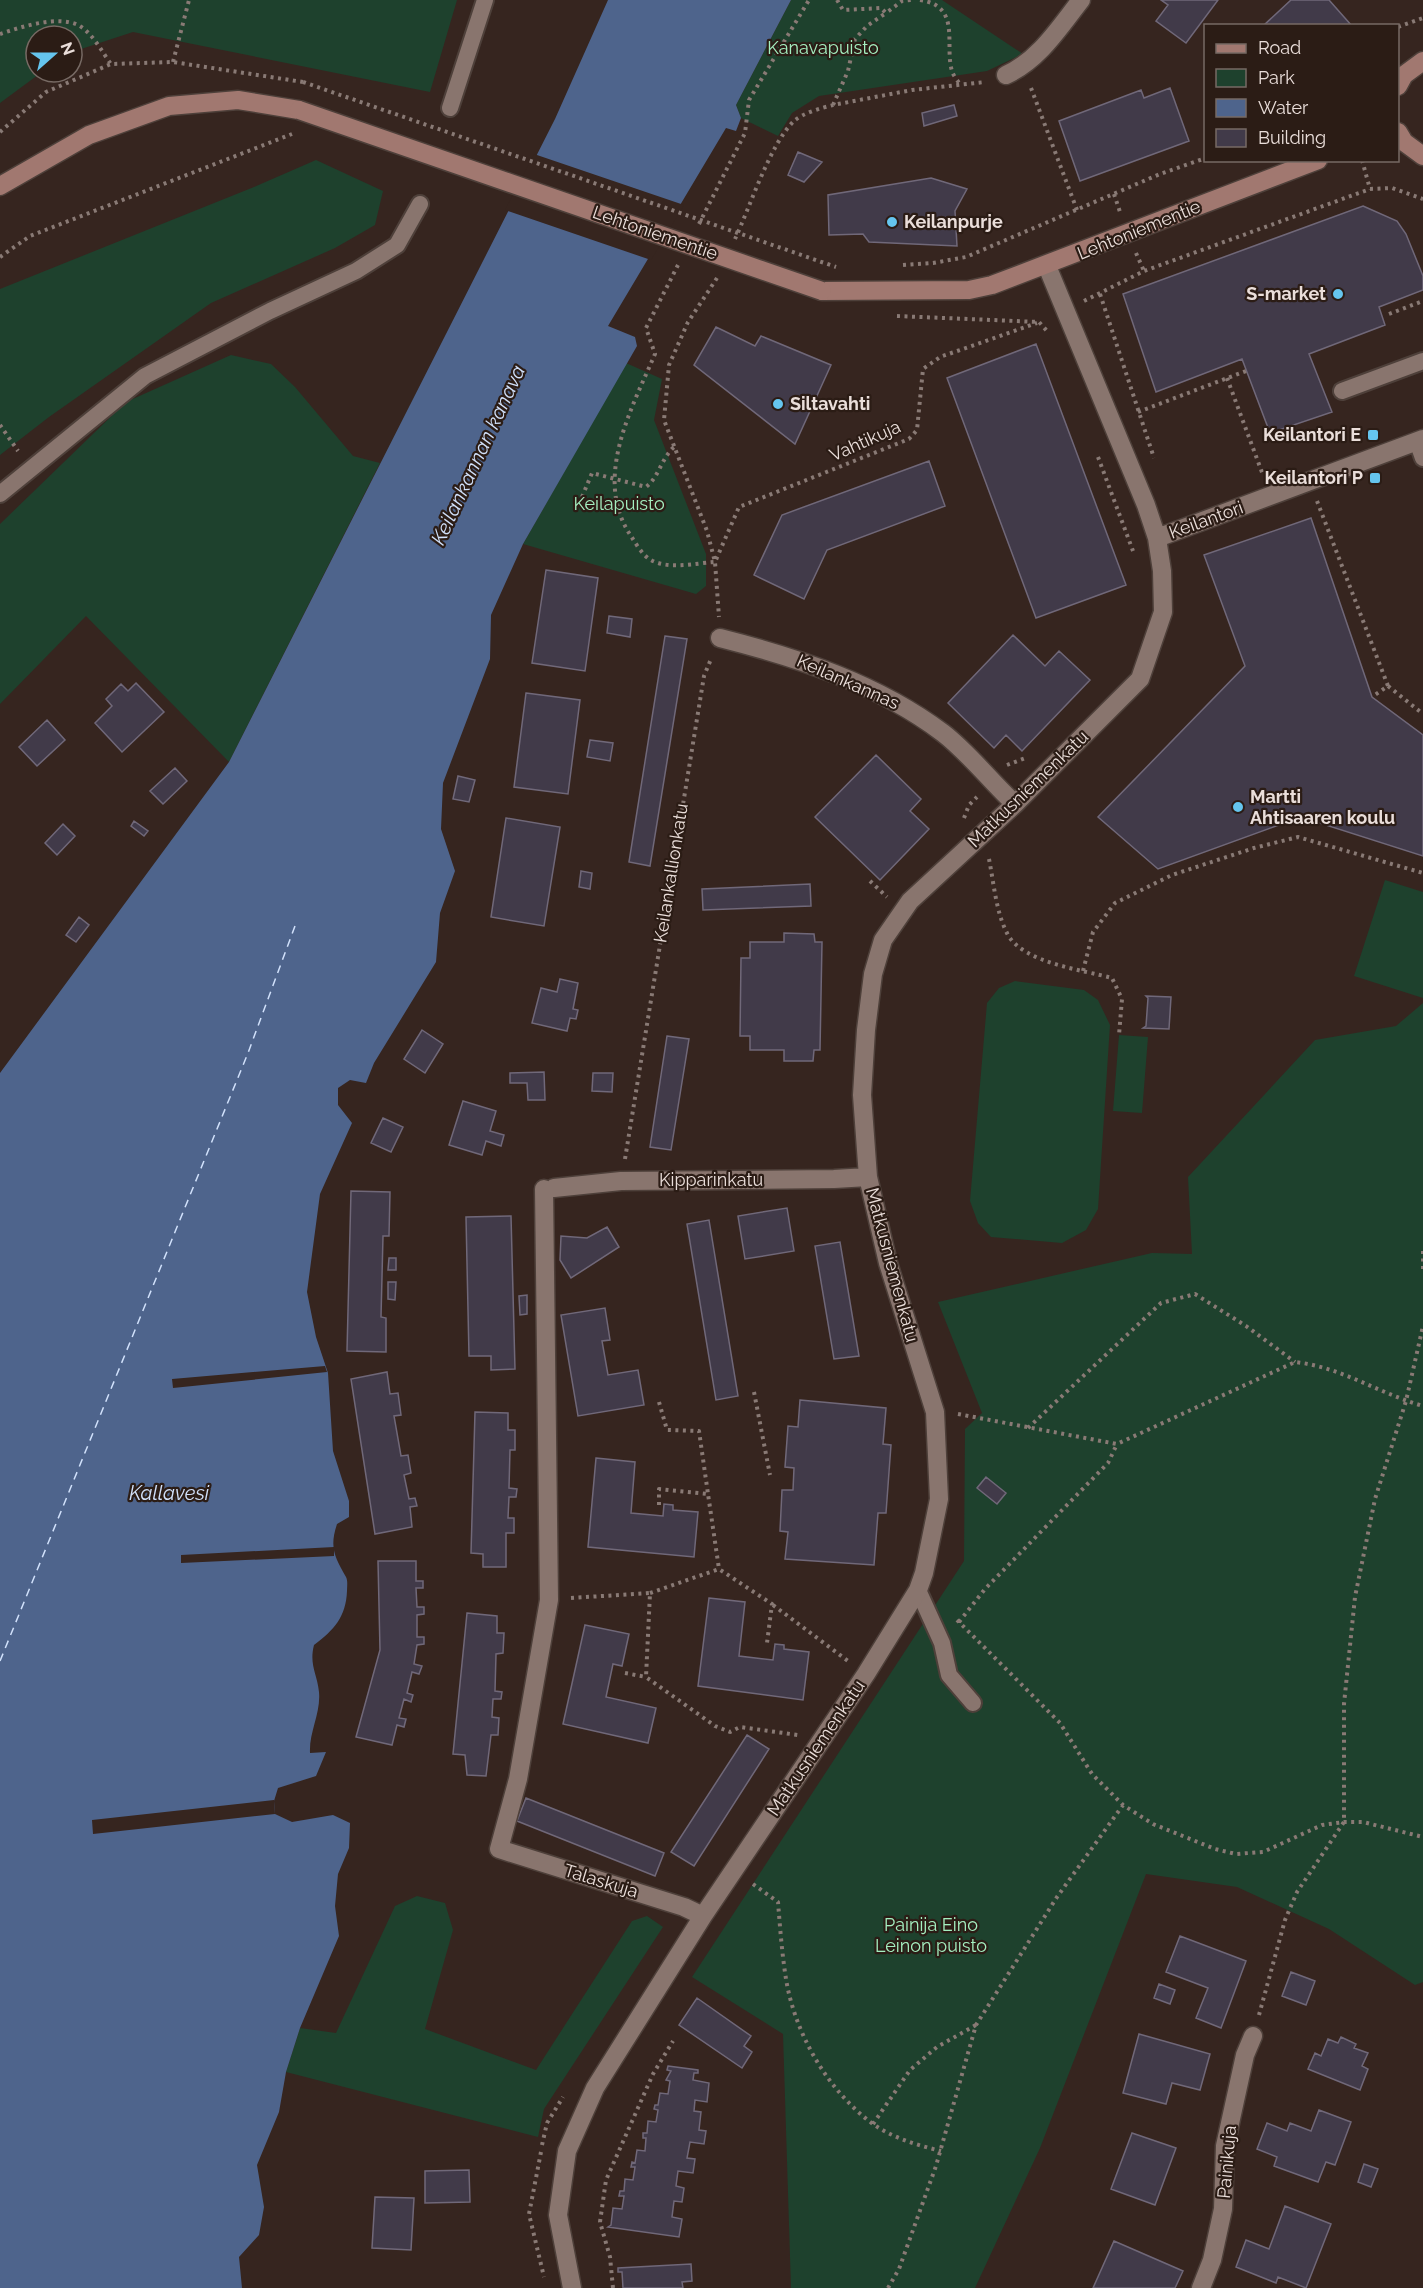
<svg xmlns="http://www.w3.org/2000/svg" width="1423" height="2288" font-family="Raleway,sans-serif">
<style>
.green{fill:#1e412d}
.water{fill:#4e648c}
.pier{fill:#36251f}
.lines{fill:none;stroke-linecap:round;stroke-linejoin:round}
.ferry{stroke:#d1e1fb;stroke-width:1.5;stroke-dasharray:8 6;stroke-linecap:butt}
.building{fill:#413a49;stroke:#706879;stroke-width:1.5}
.lane-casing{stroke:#4e403a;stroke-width:20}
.street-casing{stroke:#4e403a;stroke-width:21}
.secondary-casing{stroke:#4e403a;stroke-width:21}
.path{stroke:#897a75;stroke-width:4;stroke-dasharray:3 4.5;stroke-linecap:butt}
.lane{stroke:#89756e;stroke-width:16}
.street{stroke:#89756e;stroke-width:18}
.secondary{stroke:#a17870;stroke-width:18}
.secondary-bridge-casing{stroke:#4e403a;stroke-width:21;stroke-linecap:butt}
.path-bridge{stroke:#897a75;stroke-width:4;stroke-dasharray:3 4.5;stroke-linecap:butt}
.secondary-bridge{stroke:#a17870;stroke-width:18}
.poi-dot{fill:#65c5ee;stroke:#2b1c15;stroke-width:2}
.labels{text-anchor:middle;stroke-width:4.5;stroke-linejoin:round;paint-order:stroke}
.park-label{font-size:18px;fill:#a4efc0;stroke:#2b1c15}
.poi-label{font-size:18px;font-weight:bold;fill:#eadeda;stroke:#2b1c15;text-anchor:start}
.street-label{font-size:18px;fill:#eadeda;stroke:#2b1c15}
.water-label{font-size:20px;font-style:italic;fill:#d1e1fb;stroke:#2b1c15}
</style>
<rect width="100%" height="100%" fill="#36251f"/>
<path class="green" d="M 0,0 L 457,0 L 430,92 L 133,32 L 72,52 L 72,36 L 36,36 L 36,72 L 42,72 L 0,103 Z
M 791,0 L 942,0 L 1023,54 L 987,71 L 819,96 L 792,113 L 778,136 L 741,118 L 736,105 Z
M 316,160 L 383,191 L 375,225 L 335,248 L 211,303 L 49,417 L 0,455 L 0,289 L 254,187 Z
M 231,355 L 271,364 L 295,387 L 353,456 L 380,463 L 229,762 L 86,616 L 0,704 L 0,524 L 126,402 Z
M 626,363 L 662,379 L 654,420 L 706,554 L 706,586 L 696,594 L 523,544 Z
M 1385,880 L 1423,892 L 1423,998 L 1354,976 Z
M 1015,981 L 1084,990 L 1098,1000 L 1110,1025 L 1098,1209 L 1086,1230 L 1062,1243 L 991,1237 L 978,1223 L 970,1201 L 987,1003 L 999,988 Z
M 1423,1003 L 1423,1982 L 1415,1985 L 1329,1929 L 1237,1887 L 1146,1874 L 1040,2148 L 975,2288 L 791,2288 L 783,2034 L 692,1977 L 964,1561 L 965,1429 L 982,1413 L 938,1302 L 1152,1253 L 1192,1254 L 1188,1177 L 1315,1040 L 1396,1026 Z
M 1119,1035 L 1148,1037 L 1142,1113 L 1113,1111 Z
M 417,1896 L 445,1903 L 453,1930 L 425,2029 L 536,2070 L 632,1921 L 647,1916 L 663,1927 L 544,2109 L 538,2137 L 286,2072 L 300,2028 L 336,2033 L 395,1906 Z"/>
<path class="water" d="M 608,0 L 791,0 L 736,105 L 741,118 L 736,131 L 726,128 L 608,326 L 635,337 L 637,346 L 523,544 L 491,615 L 490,659 L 443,783 L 441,829 L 455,871 L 440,913 L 436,962 L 374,1063 L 366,1083 L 350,1080 L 338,1088 L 338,1105 L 352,1123 L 320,1194 L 307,1292 L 316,1337 L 328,1373 L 333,1451 L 349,1501 L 349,1517 L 337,1524 C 329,1548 335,1557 346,1577 C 348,1581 347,1586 347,1591 C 346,1617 334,1630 314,1645 C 309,1665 317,1673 319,1692 C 321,1713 309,1732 310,1753 L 326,1752 L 316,1776 L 278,1788 L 274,1801 L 275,1814 L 292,1822 L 333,1815 L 350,1823 L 349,1848 L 338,1874 L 335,1906 L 339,1936 L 300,2028 L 286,2072 L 279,2112 L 257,2165 L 264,2207 L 259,2235 L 239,2257 L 242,2288 L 0,2288 L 0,1073 L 229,762 L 555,119 Z"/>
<path class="pier" d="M 534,154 L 684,205 L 651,260 L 505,210 Z
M 325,1366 L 327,1372 L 173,1388 L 172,1379 Z
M 334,1547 L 334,1556 L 181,1563 L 181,1555 Z
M 274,1800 L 275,1814 L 93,1834 L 92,1820 Z"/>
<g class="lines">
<path class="ferry" d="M 0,1661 L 248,1053 L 295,926"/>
</g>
<path class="building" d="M 1161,0 L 1218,0 L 1186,43 L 1156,21 L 1168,5 Z
M 1291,0 L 1329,0 L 1352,26 L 1263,26 Z
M 1170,88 L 1189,141 L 1080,181 L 1059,121 L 1141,90 L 1144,98 Z
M 954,105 L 957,116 L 924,126 L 922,113 Z
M 798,152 L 822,162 L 804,182 L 788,175 Z
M 931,178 L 967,189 L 955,211 L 957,246 L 869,242 L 863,234 L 829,235 L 828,195 Z
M 1363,206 L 1397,221 L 1406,234 L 1423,276 L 1423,290 L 1379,307 L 1385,325 L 1309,354 L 1332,412 L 1270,433 L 1242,359 L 1156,392 L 1123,294 Z
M 716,327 L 755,346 L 761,336 L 831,365 L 795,444 L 694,365 Z
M 1036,344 L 1126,585 L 1036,618 L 947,378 Z
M 929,461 L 945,506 L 827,550 L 804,599 L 754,575 L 782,515 Z
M 1311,518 L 1372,697 L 1423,735 L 1423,856 L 1301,817 L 1158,869 L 1098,817 L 1245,666 L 1204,555 Z
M 546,570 L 598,578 L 585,671 L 532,663 Z
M 609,616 L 632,619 L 630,637 L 607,633 Z
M 1013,635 L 1045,666 L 1059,651 L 1090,680 L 1022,751 L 1006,735 L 994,748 L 948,703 Z
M 665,636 L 687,639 L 650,866 L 629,862 Z
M 136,683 L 164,712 L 122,752 L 95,723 L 112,706 L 106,699 L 121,684 L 128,691 Z
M 526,693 L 580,700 L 568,794 L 514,787 Z
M 47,720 L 65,740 L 37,766 L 19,747 Z
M 590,740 L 613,743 L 610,761 L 587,757 Z
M 876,755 L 921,799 L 910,811 L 929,829 L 880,880 L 815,817 Z
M 175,768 L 187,781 L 163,804 L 150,791 Z
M 458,776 L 475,780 L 469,802 L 453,799 Z
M 506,818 L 560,827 L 544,926 L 491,917 Z
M 134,821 L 148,831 L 144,836 L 131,826 Z
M 63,824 L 75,836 L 57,855 L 45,843 Z
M 581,871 L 592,873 L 590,889 L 579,887 Z
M 810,884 L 811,906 L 703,910 L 702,889 Z
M 79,917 L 89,925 L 76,942 L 66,935 Z
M 784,933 L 814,934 L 815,942 L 822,942 L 820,1050 L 814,1050 L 813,1061 L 784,1061 L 784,1050 L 750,1050 L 750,1036 L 740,1036 L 741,958 L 750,958 L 750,942 L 784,942 Z
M 560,979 L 578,983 L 573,1009 L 578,1010 L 576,1019 L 570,1018 L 567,1031 L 532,1023 L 541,988 L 557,992 Z
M 1146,996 L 1171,997 L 1169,1029 L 1143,1028 L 1146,1026 L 1148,998 Z
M 422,1030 L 443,1044 L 425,1073 L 404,1059 Z
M 667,1036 L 689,1039 L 671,1150 L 650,1147 Z
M 544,1072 L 545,1100 L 528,1100 L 527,1083 L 510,1083 L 510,1073 Z
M 593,1073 L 613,1073 L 612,1092 L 592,1091 Z
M 463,1101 L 496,1111 L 490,1131 L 504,1135 L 501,1146 L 486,1141 L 482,1155 L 449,1145 Z
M 383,1118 L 403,1127 L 391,1152 L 371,1143 Z
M 351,1191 L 390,1192 L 389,1236 L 383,1236 L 381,1317 L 386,1318 L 386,1352 L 347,1351 Z
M 787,1208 L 794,1251 L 745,1259 L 738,1216 Z
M 511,1216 L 515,1369 L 491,1370 L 491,1356 L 469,1356 L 466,1217 Z
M 709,1220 L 738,1396 L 716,1400 L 687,1224 Z
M 607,1227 L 619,1247 L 571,1278 L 560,1260 L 561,1236 L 587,1238 Z
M 840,1242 L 859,1356 L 834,1359 L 815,1246 Z
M 389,1258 L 396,1258 L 396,1270 L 388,1270 Z
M 388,1282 L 396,1282 L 395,1300 L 388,1299 Z
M 527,1295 L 527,1314 L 520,1315 L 519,1296 Z
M 605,1308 L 610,1340 L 602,1341 L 608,1375 L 638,1370 L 644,1405 L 578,1416 L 561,1315 Z
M 387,1372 L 390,1394 L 398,1393 L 401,1415 L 394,1416 L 401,1456 L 408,1455 L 411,1473 L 404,1475 L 409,1499 L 415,1498 L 417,1506 L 410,1507 L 412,1527 L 375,1534 L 351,1379 Z
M 800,1400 L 886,1408 L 883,1444 L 891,1445 L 886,1513 L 878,1513 L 874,1565 L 785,1559 L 788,1532 L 780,1531 L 782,1490 L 793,1490 L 794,1468 L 785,1467 L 788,1426 L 798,1427 Z
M 475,1412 L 508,1413 L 508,1430 L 515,1430 L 515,1450 L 510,1450 L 509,1488 L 517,1489 L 516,1497 L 509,1497 L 508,1518 L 514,1518 L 514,1533 L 506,1533 L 506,1567 L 483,1567 L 483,1554 L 471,1553 Z
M 596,1458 L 635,1462 L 631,1513 L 663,1516 L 664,1504 L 673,1505 L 673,1510 L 698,1512 L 694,1557 L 588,1547 Z
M 986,1477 L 1006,1493 L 997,1504 L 977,1488 Z
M 378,1561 L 416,1561 L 416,1581 L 423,1581 L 423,1588 L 416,1588 L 417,1607 L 424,1607 L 424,1614 L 417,1615 L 417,1637 L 424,1637 L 424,1644 L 417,1645 L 414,1664 L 422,1666 L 419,1674 L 412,1672 L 407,1693 L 413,1695 L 411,1702 L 404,1699 L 399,1718 L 406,1719 L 404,1727 L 397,1725 L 392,1745 L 356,1737 L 380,1650 Z
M 709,1598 L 745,1602 L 739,1656 L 773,1660 L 775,1644 L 784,1645 L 784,1649 L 809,1652 L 803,1700 L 698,1686 Z
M 467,1613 L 497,1616 L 497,1633 L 504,1633 L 503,1653 L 496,1654 L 495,1691 L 502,1692 L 501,1699 L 493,1699 L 492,1717 L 499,1718 L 498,1735 L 491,1735 L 486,1776 L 467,1775 L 465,1755 L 453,1754 Z
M 585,1625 L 629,1634 L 622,1666 L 613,1664 L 606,1697 L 656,1708 L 648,1743 L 563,1724 Z
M 747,1735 L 769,1749 L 694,1866 L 671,1852 Z
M 526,1798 L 664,1853 L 655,1876 L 517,1821 Z
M 1180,1936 L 1246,1961 L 1221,2028 L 1196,2018 L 1208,1988 L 1166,1972 Z
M 1291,1972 L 1315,1981 L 1306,2005 L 1282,1996 Z
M 1159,1984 L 1175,1990 L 1170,2004 L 1154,1998 Z
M 697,1998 L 751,2036 L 744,2046 L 752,2052 L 742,2068 L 679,2025 Z
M 1139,2034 L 1210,2054 L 1200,2090 L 1172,2083 L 1166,2104 L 1123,2093 Z
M 1341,2037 L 1356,2044 L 1354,2048 L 1368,2053 L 1362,2066 L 1368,2069 L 1360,2090 L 1308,2069 L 1315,2053 L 1321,2056 L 1328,2039 L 1338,2043 Z
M 668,2066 L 698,2070 L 698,2073 L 694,2073 L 693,2080 L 709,2083 L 707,2102 L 695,2100 L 694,2111 L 701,2112 L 699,2130 L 706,2131 L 704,2144 L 690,2142 L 687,2158 L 695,2159 L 693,2173 L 678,2171 L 676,2186 L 684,2188 L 682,2202 L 674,2201 L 672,2217 L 682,2219 L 679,2237 L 608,2227 L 611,2225 L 613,2208 L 622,2209 L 624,2196 L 619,2196 L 620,2191 L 624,2191 L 625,2179 L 633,2180 L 635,2167 L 631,2167 L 632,2162 L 635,2163 L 637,2150 L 645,2151 L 646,2138 L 643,2138 L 643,2133 L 647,2133 L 648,2121 L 656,2122 L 658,2110 L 654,2109 L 655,2105 L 658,2105 L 660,2093 L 668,2094 L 670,2081 L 666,2080 L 671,2071 L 667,2070 Z
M 1319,2110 L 1351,2122 L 1335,2165 L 1326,2162 L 1318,2182 L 1274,2166 L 1277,2157 L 1257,2149 L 1267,2123 L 1287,2131 L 1290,2123 L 1311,2131 Z
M 1132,2133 L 1176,2148 L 1155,2205 L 1111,2189 Z
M 1364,2164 L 1378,2169 L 1371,2187 L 1358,2182 Z
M 469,2170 L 470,2202 L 425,2203 L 425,2171 Z
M 375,2197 L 414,2198 L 411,2250 L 372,2248 Z
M 1285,2206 L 1331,2224 L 1306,2288 L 1278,2277 L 1276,2283 L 1236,2267 L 1246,2240 L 1269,2249 Z
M 1114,2241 L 1183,2271 L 1175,2288 L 1093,2288 Z
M 691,2264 L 692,2281 L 682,2282 L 683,2288 L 623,2288 L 622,2272 L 618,2272 L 618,2268 Z"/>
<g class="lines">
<g class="lane-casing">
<path id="lane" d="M 450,108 L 485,0
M 1342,391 L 1423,361
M 1417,441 L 1423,458
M 0,494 L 145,376 L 270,311 L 356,271 L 397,245 L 420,204
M 918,1590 L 942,1643 L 949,1675 L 973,1703"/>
</g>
<g class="street-casing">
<path id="street" d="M 1006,75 C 1039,60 1059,28 1081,0
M 1157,538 L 1423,439
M 720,638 C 799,658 878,684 943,733 C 969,753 991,782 1015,804
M 554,1188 L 621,1181 L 834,1179 L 868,1177
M 544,1189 L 549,1600 L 518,1779 L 499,1849 L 684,1907 L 703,1916
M 572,2288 L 558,2215 L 567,2151 L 595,2088 L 703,1916 L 866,1674 L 918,1590 L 924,1573 L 939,1499 L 935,1412 L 888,1263 L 868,1177 L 862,1095 L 866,1030 L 873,974 L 883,940 L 910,901 L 1015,804 L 1140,679 L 1163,612 L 1162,571 L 1157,538 L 1146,505 L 1047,266
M 1201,2288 L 1212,2260 L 1223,2209 L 1225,2146 L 1245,2055 L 1253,2036"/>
</g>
<g class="secondary-casing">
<path id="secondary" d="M 1398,86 L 1404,75 L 1423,61
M 1398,132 L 1404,142 L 1423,156
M 0,186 L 89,135 L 169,106 L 238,100 L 299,110
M 822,291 L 969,290 L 992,285 L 1318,160"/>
</g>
<path class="path" d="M 837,0 L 843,10 L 881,8 L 886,13 L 902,1 L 911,0
M 920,0 C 962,6 944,45 952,71 C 953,75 957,80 959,83
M 1398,27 L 1423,18
M 0,34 C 21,27 57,15 78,25 C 92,32 102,52 111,64
M 173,62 L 189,0
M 1031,88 L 1077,210
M 833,105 L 848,71 L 855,39 L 867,26 L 886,13
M 0,132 L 46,92 L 111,64 L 173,62 L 303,82
M 1362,160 L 1370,189
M 1114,194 L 1120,212
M 699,224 L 745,133 L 749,100 L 809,0
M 735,239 C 750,207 770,144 794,121 C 803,113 821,108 833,105 L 912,90 L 985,82
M 1136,253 L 1144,271
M 0,257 L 30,236 L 292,134
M 678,265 L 646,328 L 655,354 C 632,408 592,479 631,536 C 636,544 643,556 651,560 C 669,570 696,563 715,562 L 739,507 L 909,439 L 917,430 L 923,369 L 940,357 L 1037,323
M 903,265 L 933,263 L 966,257 L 1160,174 L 1206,158
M 717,278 L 688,322 L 669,365 L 664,420 L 707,531 L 715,562 L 719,617
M 1100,294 L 1154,458
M 1084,301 L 1144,271 L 1370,189 L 1392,188 L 1423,199
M 1389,314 L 1423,301
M 897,316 L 1039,322 L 1047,331
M 1227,378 L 1263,475
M 1138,412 L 1246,371
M 0,425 L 18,451
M 1098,457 L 1133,551
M 582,497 L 592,473 L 646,487 C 659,477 661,459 674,447
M 1317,501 L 1388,686 L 1372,697
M 1388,686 L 1423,714
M 1007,765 L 1028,757
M 964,818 L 969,805 L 977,797
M 989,859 C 994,884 996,913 1008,935 C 1024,963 1083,970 1112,978 L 1122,999 L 1119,1035
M 870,881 L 887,897
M 1083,971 L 1093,932 L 1115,903 L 1172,875 L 1254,848 L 1298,837 L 1423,873
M 625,1159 L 704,676 L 711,659
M 1423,1251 L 1423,1271
M 754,1392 L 770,1475
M 659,1402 L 667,1430 L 699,1431 L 708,1494
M 958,1414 L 1117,1444 L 1295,1362 C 1341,1367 1378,1393 1423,1406
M 1028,1428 L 1161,1303 L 1195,1294 L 1246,1326 L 1295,1362
M 659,1505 L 659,1489 L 708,1494 L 719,1569
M 650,1593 L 719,1569 L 772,1604 L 767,1643
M 571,1598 L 650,1593 L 646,1677 L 715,1726 L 730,1732 L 740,1727 L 798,1735
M 773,1605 L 848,1661
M 957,1620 L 1060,1723 L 1092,1774 L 1123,1805 L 1153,1824 L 1215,1849 L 1236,1854 L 1263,1852 L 1322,1825 L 1344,1822 L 1363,1822 L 1423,1837
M 959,1622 L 985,1589 L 1108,1463 L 1117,1444
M 625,1673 L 646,1677
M 753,1884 L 778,1902 C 780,1927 782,1954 786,1979 C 795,2034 828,2091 873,2124 C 893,2138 917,2145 941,2151
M 1259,2015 L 1285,1920 L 1297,1892 L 1344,1822 L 1344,1704 L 1355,1597 L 1375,1499 L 1406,1401 L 1423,1326
M 873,2124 L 910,2070 L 937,2047 L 976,2025
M 542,2145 L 547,2123 L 563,2097
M 541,2152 L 529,2214 L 544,2277
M 613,2288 L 610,2257 L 600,2222 L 606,2180 L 653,2074 L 673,2041
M 888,2288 L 899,2269 L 936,2166 L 976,2025 L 1057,1897 L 1123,1805"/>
<use href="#lane" class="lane"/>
<use href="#street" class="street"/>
<use href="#secondary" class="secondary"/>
<g class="secondary-bridge-casing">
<path id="secondary-bridge" d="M 299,110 L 822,291"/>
</g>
<path class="path-bridge" d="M 303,82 L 836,267"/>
<use href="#secondary-bridge" class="secondary-bridge"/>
</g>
<g class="poi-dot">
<circle cx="892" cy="222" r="6"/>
<circle cx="1338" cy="294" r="6"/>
<circle cx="778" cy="404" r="6"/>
<rect x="1367" y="429" width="12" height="12" rx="3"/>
<rect x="1369" y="472" width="12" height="12" rx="3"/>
<circle cx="1238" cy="807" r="6"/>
</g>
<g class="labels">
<g class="park-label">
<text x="823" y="54">Kanavapuisto</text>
<text x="619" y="510">Keilapuisto</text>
<text x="931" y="1931">Painija Eino<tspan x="931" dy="21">Leinon puisto</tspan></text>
</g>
<g class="poi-label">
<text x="904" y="228">Keilanpurje</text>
<text x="1326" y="300" text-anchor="end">S-market</text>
<text x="790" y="410">Siltavahti</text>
<text x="1361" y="441" text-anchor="end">Keilantori E</text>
<text x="1363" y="484" text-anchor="end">Keilantori P</text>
<text x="1250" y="803">Martti<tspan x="1250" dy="21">Ahtisaaren koulu</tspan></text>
</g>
<g class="street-label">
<text transform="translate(1139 230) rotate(-22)" y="6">Lehtoniementie</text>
<text transform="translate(655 233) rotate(19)" y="6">Lehtoniementie</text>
<text transform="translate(865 441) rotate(-24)" y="6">Vahtikuja</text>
<text transform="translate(1206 520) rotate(-20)" y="6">Keilantori</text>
<text transform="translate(848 682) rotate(24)" y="6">Keilankannas</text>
<text transform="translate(1028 789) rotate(-44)" y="6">Matkusniemenkatu</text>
<text transform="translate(671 873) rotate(-81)" y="6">Keilankallionkatu</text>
<text x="711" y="1186">Kipparinkatu</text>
<text transform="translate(892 1265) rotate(75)" y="6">Matkusniemenkatu</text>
<text transform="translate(816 1748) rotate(-56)" y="6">Matkusniemenkatu</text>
<text transform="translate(601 1881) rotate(17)" y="6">Talaskuja</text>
<text transform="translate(1227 2162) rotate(-85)" y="6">Painikuja</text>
</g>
<g class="water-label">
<text transform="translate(478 455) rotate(-65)" y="7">Keilankannan kanava</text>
<text x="169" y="1500">Kallavesi</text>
</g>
</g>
<rect x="1204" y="24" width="195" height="138" fill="#2b1c15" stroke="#776a64" stroke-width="1.5"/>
<rect x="1216" y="44" width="30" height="9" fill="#a17870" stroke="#776a64" stroke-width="1.5"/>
<text x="1258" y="54" font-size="18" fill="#eadeda">Road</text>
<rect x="1216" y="69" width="30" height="18" fill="#1e412d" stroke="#776a64" stroke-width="1.5"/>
<text x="1258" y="84" font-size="18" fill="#eadeda">Park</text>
<rect x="1216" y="99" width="30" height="18" fill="#4e648c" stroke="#776a64" stroke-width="1.5"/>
<text x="1258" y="114" font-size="18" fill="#eadeda">Water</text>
<rect x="1216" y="129" width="30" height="18" fill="#413a49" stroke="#776a64" stroke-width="1.5"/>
<text x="1258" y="144" font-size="18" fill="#eadeda">Building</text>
<g transform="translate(54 54) rotate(69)"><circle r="28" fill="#2b1c15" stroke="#776a64" stroke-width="1.5"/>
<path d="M0-4.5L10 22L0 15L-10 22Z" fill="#65c5ee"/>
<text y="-9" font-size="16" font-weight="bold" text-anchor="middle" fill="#eadeda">N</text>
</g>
</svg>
